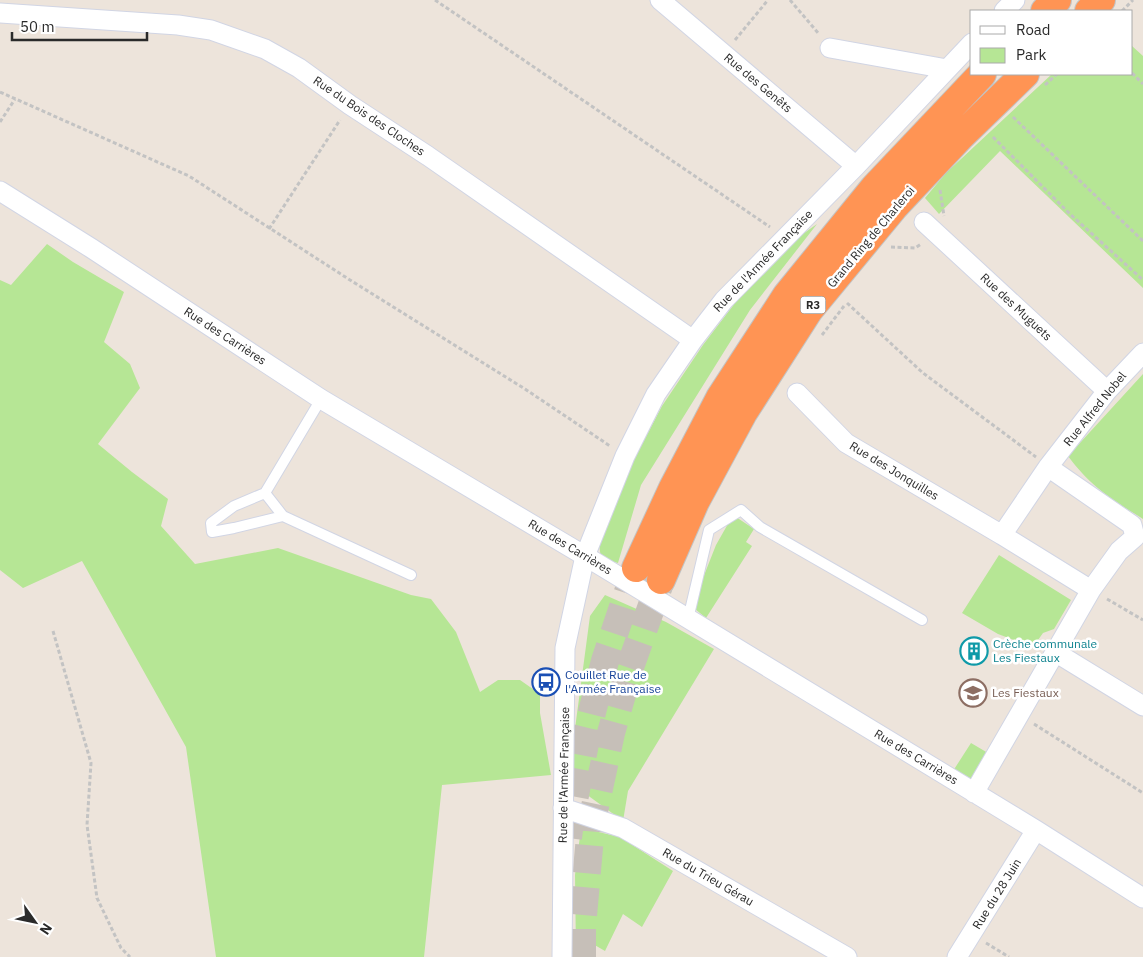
<svg xmlns="http://www.w3.org/2000/svg" width="1143" height="957" font-family="'IBM Plex Sans',sans-serif">
<style>
.green{fill:#b6e695}
.lines{fill:none;stroke-linecap:round;stroke-linejoin:round}
.motorway-tunnel{stroke:#c6bfb8;stroke-width:28;stroke-dasharray:28 14;stroke-linecap:butt}
.service-casing{stroke:#d1d5e4;stroke-width:12}
.minor-casing{stroke:#d1d5e4;stroke-width:21}
.motorway-casing{stroke:#c3c3c3;stroke-width:30}
.path{stroke:#c3c3c3;stroke-width:3;stroke-dasharray:4 2.5;stroke-linecap:butt}
.service{stroke:#fff;stroke-width:10}
.minor{stroke:#fff;stroke-width:19}
.motorway{stroke:#ff9454;stroke-width:28}
.labels{text-anchor:middle;stroke-width:5;stroke-linejoin:round;paint-order:stroke}
.shield{fill:#fff;stroke:#6a6a6a;stroke-width:1}
.shield-label{font-size:11px;font-weight:bold;fill:#2a2a2a}
.street-label{font-size:12px;fill:#2a2a2a;stroke:#fff}
.culture-label{font-size:12px;fill:#0d838f;stroke:#fff;text-anchor:start}
.transit-label{font-size:12px;fill:#164399;stroke:#fff;text-anchor:start}
.education-label{font-size:12px;fill:#785e54;stroke:#fff;text-anchor:start}
</style>
<rect width="100%" height="100%" fill="#ede4db"/>
<path class="green" d="M 1132,46 L 1143,56 L 1143,288 L 1000,151 L 939,214 L 925,198 L 946,173 L 1052,74 L 1132,74 Z
M 817,224 L 750,310 L 641,485 L 618,563 L 601,558 L 599,544 L 627,473 L 662,406 L 703,345 L 735,303 L 790,243 Z
M 47,244 L 73,262 L 124,292 L 104,342 L 130,364 L 140,388 L 98,444 L 132,472 L 168,499 L 161,526 L 195,564 L 278,548 L 411,595 L 431,599 L 456,632 L 480,692 L 498,680 L 520,680 L 540,694 L 540,713 L 551,775 L 442,785 L 424,957 L 216,957 L 186,747 L 82,561 L 23,588 L 0,570 L 0,280 L 11,285 Z
M 1143,374 L 1143,519 C 1111,499 1091,487 1068,456 Z
M 733,515 L 754,529 L 746,542 L 752,546 L 706,618 L 695,609 L 703,578 L 716,545 Z
M 999,555 L 1071,600 L 1054,629 L 1043,633 L 1033,647 L 998,634 L 962,613 Z
M 605,595 L 666,622 L 714,649 L 628,791 L 623,821 L 568,781 L 590,616 Z
M 971,743 L 988,753 L 970,782 L 953,771 Z
M 581,828 L 620,837 L 673,871 L 642,927 L 623,914 L 605,951 L 586,940 L 576,954 L 575,875 Z"/>
<g class="lines">
<path class="motorway-tunnel" d="M 568,838 L 570,821 L 588,728 L 605,661 L 636,568
M 582,957 L 582,927 L 591,825 L 611,733 L 629,670 L 661,580"/>
<g class="service-casing">
<path id="service" d="M 321,399 L 265,493 L 283,516 L 411,575
M 265,493 L 234,506 L 211,523 L 212,532 L 234,528 L 283,516
M 688,619 L 709,530 L 741,510 L 760,527 L 922,620"/>
</g>
<g class="minor-casing">
<path id="minor" d="M 660,0 L 856,166
M 1004,11 L 1015,0
M 0,13 L 178,25 L 211,30 L 265,49 L 299,68 L 350,105 L 428,156 L 693,340
M 830,48 L 947,69
M 0,191 L 91,248 L 321,399 L 585,556 L 1036,830 L 1143,898
M 924,222 L 1107,391
M 797,393 L 846,443 L 1002,535
M 1048,467 L 1107,391 L 1143,353
M 1055,652 L 1143,706
M 974,793 L 1091,590 L 1119,551 L 1135,537 L 1132,525 L 1048,467 L 1002,535 L 1091,590
M 563,808 L 623,828 L 847,957
M 562,957 L 565,648 L 585,556 L 625,456 L 656,394 L 693,340 L 724,300 L 856,166 L 972,43
M 957,957 L 1036,830"/>
</g>
<g class="motorway-casing">
<path id="motorway" d="M 1045,11 L 1057,0
M 1089,11 L 1101,0
M 636,568 L 673,488 L 720,398 L 787,295 L 874,188 L 982,74
M 661,580 L 695,502 L 743,413 L 809,310 L 894,207 L 961,136 L 1025,74"/>
</g>
<path class="path" d="M 435,0 L 770,227
M 790,0 L 819,34
M 1122,11 L 1133,0
M 735,40 L 768,0
M 1132,73 L 1143,84
M 1045,85 L 1057,74
M 0,92 L 189,176 L 350,280 L 525,389 L 610,446
M 1013,117 L 1143,241
M 0,122 L 15,99
M 993,137 L 1070,214 L 1143,280
M 940,190 L 944,216
M 269,229 L 340,120
M 891,247 L 915,248 L 921,244
M 847,303 L 923,373 L 1036,457
M 822,335 L 844,306
M 1107,599 L 1143,620
M 53,631 L 91,763 L 87,825 L 97,898 L 121,948 L 130,957
M 1034,724 L 1143,793
M 986,943 L 1009,957"/>
<use href="#service" class="service"/>
<use href="#minor" class="minor"/>
<use href="#motorway" class="motorway"/>
</g>
<defs>
<g id="building-ring" transform="scale(1.4375)"><circle r="9.5" fill="#fff" stroke="#0f9aa8" stroke-width="1.5"/><path d="M-4-6H4V6H1V3H-1V6H-4ZM-2.5-4.3h1.7v1.8h-1.7ZM.8-4.3h1.7v1.8H.8ZM-2.5-1h1.7V.8h-1.7ZM.8-1h1.7V.8H.8Z" fill="#0f9aa8"/></g>
<g id="bus-ring" transform="scale(1.4375)"><circle r="9.5" fill="#fff" stroke="#1a4fb4" stroke-width="1.5"/><path d="M-5-6H5V4H4V6H2V4H-2V6H-4V4H-5ZM-3.5-4V0h7V-4ZM-3.5 1.2v1.5H-2V1.2ZM2 1.2v1.5H3.5V1.2Z" fill="#1a4fb4"/></g>
<g id="school-ring" transform="scale(1.4375)"><circle r="9.5" fill="#fff" stroke="#8d6e63" stroke-width="1.5"/><path d="M0-5L7-2L0 1L-7-2ZM-4 1L0 2.5L4 1V4Q0 6-4 4Z" fill="#8d6e63"/></g>
</defs>
<g fill-rule="evenodd">
<use href="#building-ring" x="974" y="651"/>
<use href="#bus-ring" x="546" y="682"/>
<use href="#school-ring" x="973" y="693"/>
</g>
<g class="labels">
<rect class="shield" x="800.5" y="296.5" width="25" height="17" rx="4"/>
<g class="shield-label">
<text x="813" y="309">R3</text>
</g>
<g class="street-label">
<text transform="translate(758 83) rotate(40)" y="4">Rue des Genêts</text>
<text transform="translate(369 116) rotate(34)" y="4">Rue du Bois des Cloches</text>
<text transform="translate(871 237) rotate(-50)" y="4">Grand Ring de Charleroi</text>
<text transform="translate(763 261) rotate(-46)" y="4">Rue de l'Armée Française</text>
<text transform="translate(1016 307) rotate(43)" y="4">Rue des Muguets</text>
<text transform="translate(225 336) rotate(33)" y="4">Rue des Carrières</text>
<text transform="translate(1095 409) rotate(-51)" y="4">Rue Alfred Nobel</text>
<text transform="translate(894 471) rotate(31)" y="4">Rue des Jonquilles</text>
<text transform="translate(570 547) rotate(31)" y="4">Rue des Carrières</text>
<text transform="translate(916 757) rotate(31)" y="4">Rue des Carrières</text>
<text transform="translate(564 775) rotate(-89)" y="4">Rue de l'Armée Française</text>
<text transform="translate(708 877) rotate(30)" y="4">Rue du Trieu Gérau</text>
<text transform="translate(997 894) rotate(-58)" y="4">Rue du 28 Juin</text>
</g>
<g class="culture-label">
<text x="993" y="648">Crèche communale<tspan x="993" dy="14">Les Fiestaux</tspan></text>
</g>
<g class="transit-label">
<text x="565" y="679">Couillet Rue de<tspan x="565" dy="14">l'Armée Française</tspan></text>
</g>
<g class="education-label">
<text x="992" y="697">Les Fiestaux</text>
</g>
</g>
<rect x="970" y="10" width="162" height="65" fill="#ffffff" stroke="#aaaaaa"/>
<rect x="980" y="26" width="25" height="8" fill="#ffffff" stroke="#aaaaaa"/>
<text x="1016" y="35" font-size="15" fill="#2a2a2a">Road</text>
<rect x="980" y="48" width="25" height="15" fill="#b6e695" stroke="#aaaaaa"/>
<text x="1016" y="60" font-size="15" fill="#2a2a2a">Park</text>
<g transform="translate(35 922) rotate(123)" stroke="#ffffff" stroke-width="4" paint-order="stroke">
<path d="M0-4L9 19L0 12L-9 19Z" fill="#2a2a2a"/>
<text y="-8" font-size="14" font-weight="bold" text-anchor="middle" fill="#2a2a2a">N</text>
</g>
<path d="M12 32v8h135v-8" fill="none" stroke="#2a2a2a" stroke-width="2.5"/>
<text x="20" y="32" font-size="15" fill="#2a2a2a" stroke="#ffffff" stroke-width="4" paint-order="stroke">50 m</text>
</svg>
